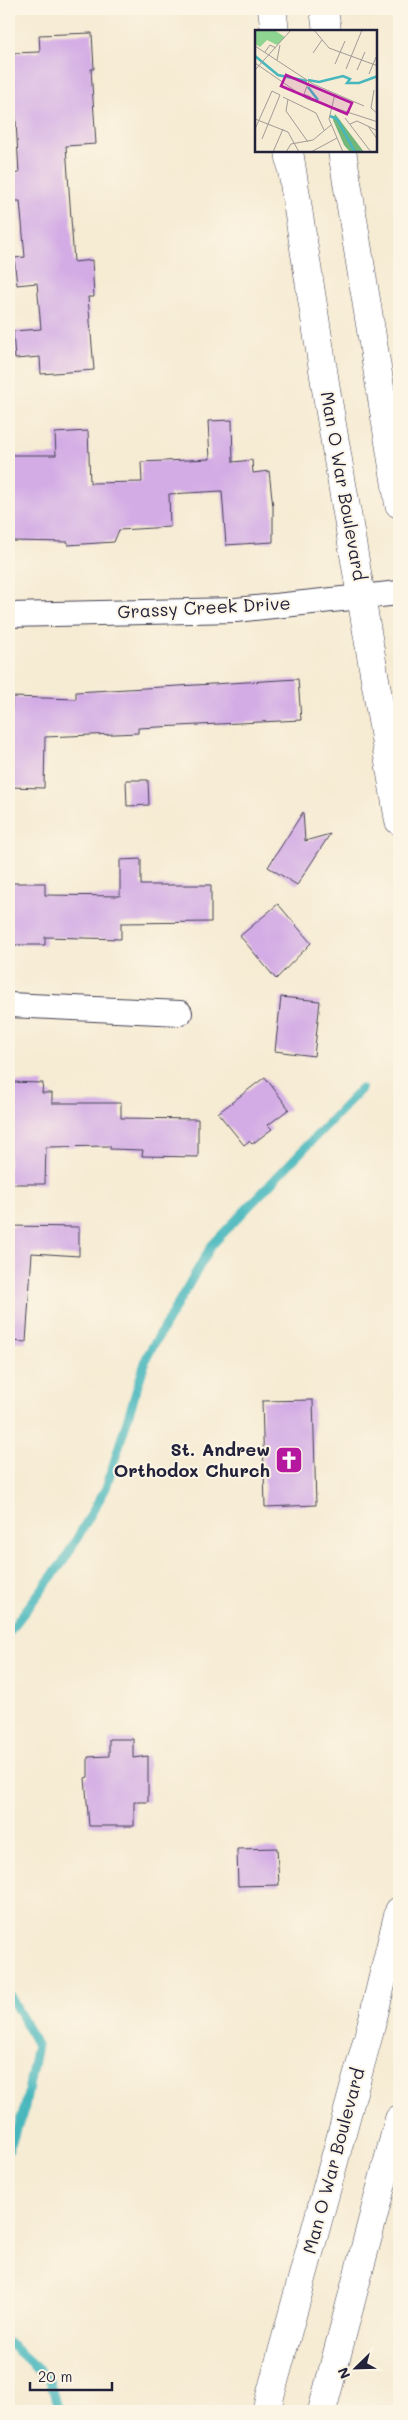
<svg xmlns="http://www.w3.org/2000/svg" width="408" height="2420" font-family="Mali,sans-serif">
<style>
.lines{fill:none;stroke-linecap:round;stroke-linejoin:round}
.stream{stroke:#47b7bd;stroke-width:9}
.building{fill:#d3ace5}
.minor-casing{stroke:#424052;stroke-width:26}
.primary-casing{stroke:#424052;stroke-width:29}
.minor{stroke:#fff;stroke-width:24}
.primary{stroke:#fff;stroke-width:28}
.labels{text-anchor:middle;stroke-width:4;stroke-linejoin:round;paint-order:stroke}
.street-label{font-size:18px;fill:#22223b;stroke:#fcf5e5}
.poi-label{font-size:18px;font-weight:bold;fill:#22223b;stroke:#fcf5e5;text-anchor:end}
.inset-river{fill:none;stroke:#47b7bd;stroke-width:2.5}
.inset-road{fill:none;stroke:#a19b96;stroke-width:1}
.view{fill:#b5179e;fill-opacity:0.15;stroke:#b5179e;stroke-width:2.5}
.inset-edge{fill:none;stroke:#22223b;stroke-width:2.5}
</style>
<rect width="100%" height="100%" fill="#fcf5e5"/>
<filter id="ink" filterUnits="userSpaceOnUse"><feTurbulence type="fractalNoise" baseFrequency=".02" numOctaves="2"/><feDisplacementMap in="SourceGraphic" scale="10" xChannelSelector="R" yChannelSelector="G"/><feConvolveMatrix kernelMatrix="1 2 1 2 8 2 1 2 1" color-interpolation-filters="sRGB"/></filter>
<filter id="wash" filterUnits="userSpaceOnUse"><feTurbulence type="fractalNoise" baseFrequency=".0096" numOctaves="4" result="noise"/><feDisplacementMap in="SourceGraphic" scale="20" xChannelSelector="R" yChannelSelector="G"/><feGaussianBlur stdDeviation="1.12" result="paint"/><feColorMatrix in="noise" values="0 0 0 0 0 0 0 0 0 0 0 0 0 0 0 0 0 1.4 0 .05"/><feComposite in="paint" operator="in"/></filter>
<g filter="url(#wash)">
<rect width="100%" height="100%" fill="#f6ebd3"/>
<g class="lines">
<path class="stream" d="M 9,1632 L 65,1559 L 106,1488 L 147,1356 L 212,1245 L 361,1089
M 9,1994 L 37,2045 L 25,2107 L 9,2149
M 9,2343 L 50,2380 L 59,2411"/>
</g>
<g id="blocks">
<path class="building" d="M 92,33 L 94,69 L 91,69 L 96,144 L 66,146 L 74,262 L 92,260 L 94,297 L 88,297 L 94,370 L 41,374 L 40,357 L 15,359 L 13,331 L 41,329 L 37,283 L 17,285 L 14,258 L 25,257 L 20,201 L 15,201 L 13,174 L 19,173 L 12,53 L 40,52 L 39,35 Z
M 232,420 L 233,462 L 252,460 L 253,473 L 269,471 L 273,507 L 273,542 L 226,545 L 222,491 L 169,494 L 170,527 L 119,530 L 114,542 L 68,545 L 68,542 L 10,541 L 9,455 L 56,455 L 55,433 L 88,431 L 90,483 L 142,482 L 141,462 L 210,459 L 208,421 Z
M 298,679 L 301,720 L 138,728 L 138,733 L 45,737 L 44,788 L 9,787 L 9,730 L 11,730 L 12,697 L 76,699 L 76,692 Z
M 126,780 L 148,780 L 149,805 L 127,806 Z
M 303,812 L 305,841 L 330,834 L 297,885 L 268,867 Z
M 141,859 L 141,885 L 211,885 L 211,922 L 121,923 L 121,939 L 45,937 L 45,945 L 9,945 L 9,883 L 45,883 L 45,895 L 120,896 L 120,860 Z
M 278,904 L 311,943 L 276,979 L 240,936 Z
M 281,997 L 320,1001 L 314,1056 L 275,1051 Z
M 265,1077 L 289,1109 L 268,1125 L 272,1129 L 252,1144 L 249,1141 L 244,1145 L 218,1113 Z
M 9,1082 L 43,1083 L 42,1093 L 52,1093 L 52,1103 L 121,1103 L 121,1118 L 198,1119 L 198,1157 L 142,1156 L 143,1150 L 110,1149 L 110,1146 L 46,1147 L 45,1184 L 9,1184 Z
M 9,1226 L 79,1227 L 79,1256 L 32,1253 L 26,1342 L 9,1341 Z
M 313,1400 L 316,1505 L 265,1507 L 262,1401 Z
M 109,1739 L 133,1739 L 133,1758 L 148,1756 L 148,1802 L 134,1802 L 134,1826 L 89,1826 L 85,1778 L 88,1777 L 88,1757 L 109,1756 Z
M 277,1848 L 279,1885 L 238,1886 L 237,1849 Z"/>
</g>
</g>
<g filter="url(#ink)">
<use href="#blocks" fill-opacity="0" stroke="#424052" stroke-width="1"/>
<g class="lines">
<g class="minor-casing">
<path id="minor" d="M 9,615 L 236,610 L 399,593
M 9,1005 L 180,1013"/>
</g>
<g class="primary-casing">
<path id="primary" d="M 272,9 L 275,31
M 324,9 L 327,31
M 289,151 L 326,389 L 399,821
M 342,151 L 399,504
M 266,2411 L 371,2026 L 399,1911
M 322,2411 L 399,2119"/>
</g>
<use href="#minor" class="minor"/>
<use href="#primary" class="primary"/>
</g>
</g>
<defs>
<g id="church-square" transform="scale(1.4375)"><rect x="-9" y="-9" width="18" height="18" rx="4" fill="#b5179e" stroke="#fcf5e5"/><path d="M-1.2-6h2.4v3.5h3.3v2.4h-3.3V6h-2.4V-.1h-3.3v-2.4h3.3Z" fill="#fff"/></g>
</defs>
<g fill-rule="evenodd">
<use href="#church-square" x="289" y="1460"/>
</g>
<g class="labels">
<g class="street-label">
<text transform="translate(343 486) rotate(80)" y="6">Man O War Boulevard</text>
<text transform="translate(204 608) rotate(-3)" y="6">Grassy Creek Drive</text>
<text transform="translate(334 2161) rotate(-75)" y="6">Man O War Boulevard</text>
</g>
<g class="poi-label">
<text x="270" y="1456">St. Andrew<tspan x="270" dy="21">Orthodox Church</tspan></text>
</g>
</g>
<g transform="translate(255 30)">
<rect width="122" height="122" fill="#f6ebd3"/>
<path d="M 80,84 L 84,89 L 109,122 L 95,122 L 89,115 L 78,90 Z" fill="#72b67a"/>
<path d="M 0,0 L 19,0 L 30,7 L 22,15 L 12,10 L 5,17 L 0,14 Z" fill="#8dd590"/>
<path class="inset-river" d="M 0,26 L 23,45 L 52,51M 53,50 L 64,52 L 88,46 L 95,49 L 92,53 L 104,53 L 123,46M 53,57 L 63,70M 75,86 L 82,89 L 100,122"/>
<path class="inset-road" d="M 59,0 L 74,18 L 123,36M 0,16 L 58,54 L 109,76M 10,22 L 15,15 L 21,18M 58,23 L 67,10M 22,30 L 25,15M 0,33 L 52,69 L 123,92M 80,34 L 90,11M 91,39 L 107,0M 0,40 L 36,0M 102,40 L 110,22M 114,44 L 121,27M 54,51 L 49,64 L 56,67M 119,60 L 116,78 L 123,84M 80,64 L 74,89 L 88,122M 28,67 L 61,83 L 69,100M 33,69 L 31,81 L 53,112M 90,88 L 116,122M 0,89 L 33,102 L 44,122M 95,94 L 102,91 L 123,101M 113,96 L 123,110M 0,99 L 17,61 L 25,65 L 7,109M 18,122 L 28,99M 31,122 L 36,114 L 58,110 L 76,95M 56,122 L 82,108"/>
<path class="view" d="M 31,45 L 97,73 L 92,84 L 26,56 Z"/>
<rect width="122" height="122" class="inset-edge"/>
</g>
<rect width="408" height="2420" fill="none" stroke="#fcf5e5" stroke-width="30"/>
<g transform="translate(356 2368) rotate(247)" stroke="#fcf5e5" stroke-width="4" paint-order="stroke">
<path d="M0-4L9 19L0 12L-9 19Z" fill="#22223b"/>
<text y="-8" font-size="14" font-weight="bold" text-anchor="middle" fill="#22223b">N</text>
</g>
<path d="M30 2382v8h82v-8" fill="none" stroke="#22223b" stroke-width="2.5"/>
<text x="38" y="2382" font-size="15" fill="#22223b" stroke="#fcf5e5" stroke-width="4" paint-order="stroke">20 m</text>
</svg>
